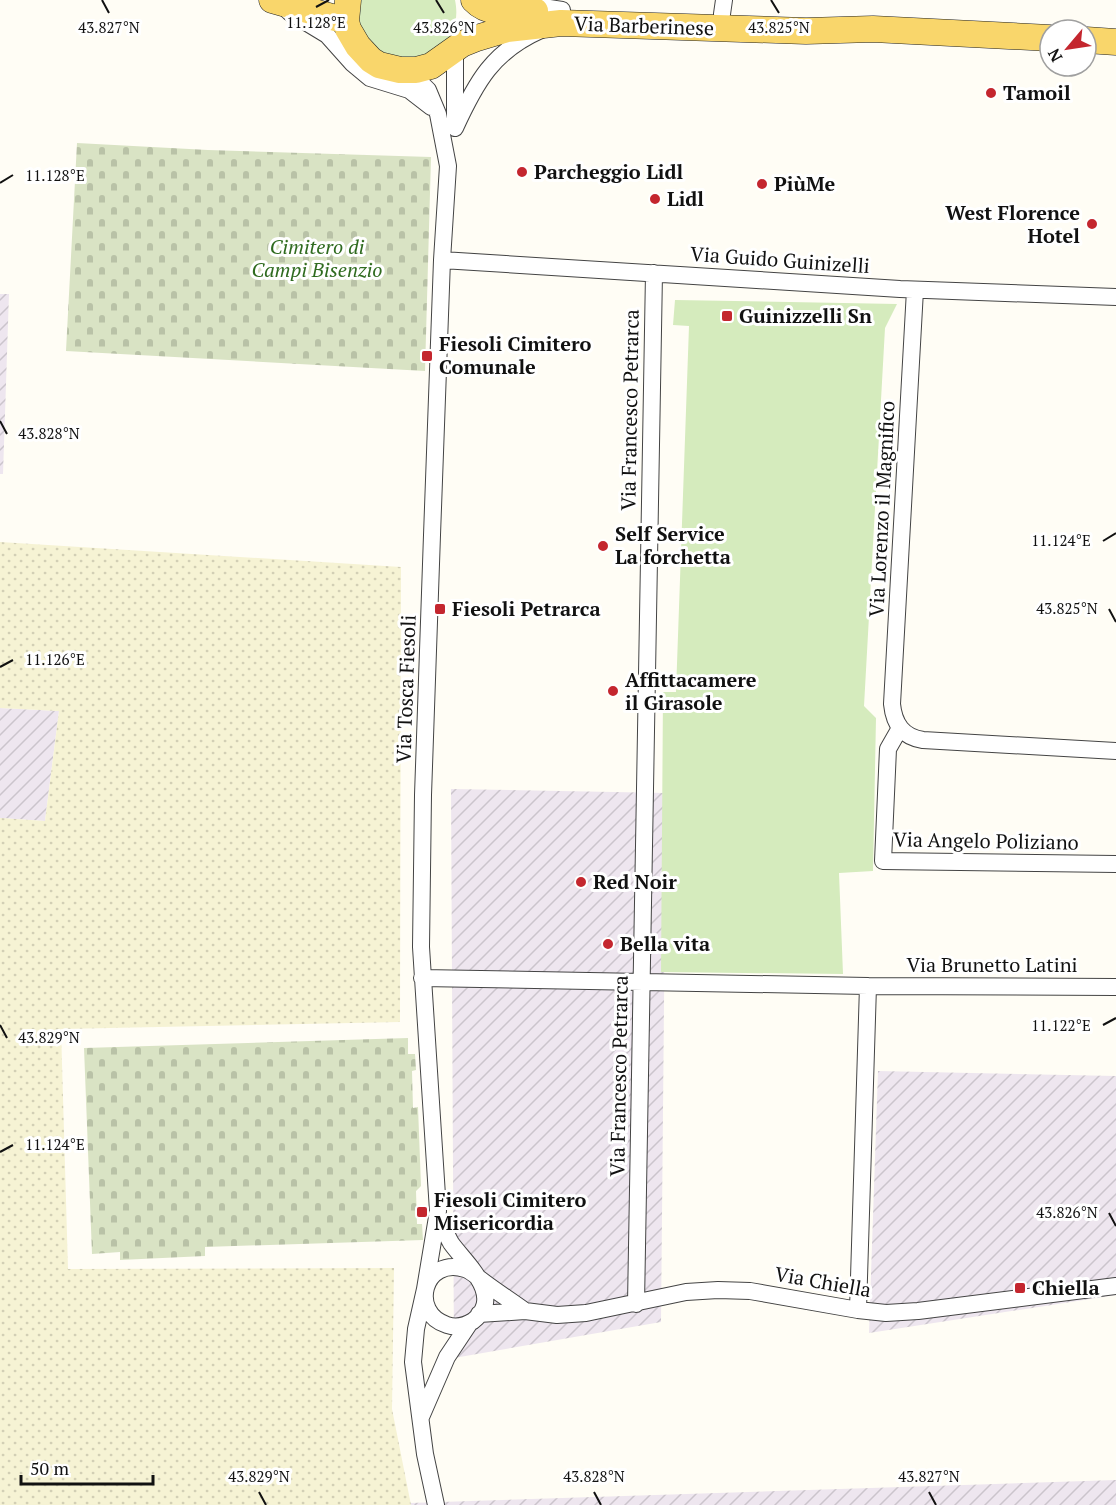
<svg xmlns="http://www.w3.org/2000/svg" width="1116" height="1505" font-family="'PT Serif',serif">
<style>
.industrial{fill:url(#industrial-furrows)}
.farmland{fill:url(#farmland-dots)}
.grass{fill:#d5ebbd}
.cemetery{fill:url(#cemetery-stones)}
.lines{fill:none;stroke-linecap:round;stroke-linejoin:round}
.minor-casing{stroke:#444;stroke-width:18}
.primary-casing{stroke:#222;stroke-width:27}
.minor{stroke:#fff;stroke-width:16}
.primary{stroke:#f9d66b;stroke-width:26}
.ticks{fill:none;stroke:#111;stroke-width:2}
.poi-dot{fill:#c4262e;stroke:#fff;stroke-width:2}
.labels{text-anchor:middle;stroke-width:6;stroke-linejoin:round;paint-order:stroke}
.street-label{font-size:20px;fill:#111;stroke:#fff}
.poi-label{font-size:20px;font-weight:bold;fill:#111;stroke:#fff;text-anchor:start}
.park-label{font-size:20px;font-style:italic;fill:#2f6b1f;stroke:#fff}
.ticks-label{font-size:15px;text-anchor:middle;fill:#111;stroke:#fff;stroke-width:6;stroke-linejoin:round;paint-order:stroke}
</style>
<defs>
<pattern id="industrial-furrows" width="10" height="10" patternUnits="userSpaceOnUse" patternTransform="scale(1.5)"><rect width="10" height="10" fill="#eee6ef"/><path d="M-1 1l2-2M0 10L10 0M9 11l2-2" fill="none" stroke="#cbc4cc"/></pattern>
<pattern id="farmland-dots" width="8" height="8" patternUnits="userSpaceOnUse" patternTransform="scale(1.5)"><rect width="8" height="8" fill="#f6f3d4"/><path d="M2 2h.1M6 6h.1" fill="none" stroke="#d2cfb5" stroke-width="1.8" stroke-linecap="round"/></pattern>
<pattern id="cemetery-stones" width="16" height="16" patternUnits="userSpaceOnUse" patternTransform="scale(1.5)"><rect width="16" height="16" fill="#d9e3c4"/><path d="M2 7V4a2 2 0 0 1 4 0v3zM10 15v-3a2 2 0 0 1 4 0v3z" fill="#b9c2a7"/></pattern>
</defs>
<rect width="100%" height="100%" fill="#fffdf5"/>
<path class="industrial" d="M 0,294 L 9,294 L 3,474 L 0,474 Z
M 0,708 L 59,711 L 45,821 L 0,818 Z
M 451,789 L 666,793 L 661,1322 L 454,1358 Z
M 878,1071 L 1116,1076 L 1116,1295 L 869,1333 Z
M 1116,1480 L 1116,1505 L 411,1505 L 410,1503 Z"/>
<path class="farmland" d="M 0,542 L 401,567 L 400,1022 L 61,1029 L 68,1269 L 394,1268 L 392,1409 L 411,1505 L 0,1505 L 0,818 L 45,821 L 59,711 L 0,708 Z"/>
<path class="grass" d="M 357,0 L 455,0 C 470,71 354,87 357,0 Z
M 675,300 L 897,304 L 885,328 L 864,706 L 876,718 L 873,871 L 839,873 L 843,974 L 661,972 L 663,692 L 676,692 L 689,326 L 673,325 Z"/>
<path class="cemetery" d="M 77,143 L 208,150 L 431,157 L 425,371 L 66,351 Z
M 408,1038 L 408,1054 L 415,1054 L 416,1070 L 412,1071 L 413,1108 L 418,1107 L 421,1186 L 416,1191 L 417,1224 L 422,1224 L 423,1240 L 205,1247 L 205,1256 L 120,1260 L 120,1252 L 92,1254 L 84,1048 Z"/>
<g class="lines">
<g class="minor-casing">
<path id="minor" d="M 525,4 L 562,10
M 289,12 L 327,35 L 352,63 L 370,78 L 409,90 L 431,107
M 722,14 L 724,0
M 408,70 L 428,90 L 438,114 L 448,166 L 442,260 L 432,535 L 423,795 L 421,947 L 438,1211 L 425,1289 L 416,1329 L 413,1362 L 425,1454 L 436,1505
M 455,121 L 455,48
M 455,128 C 476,82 493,51 541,30
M 442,260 L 900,289 L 1116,297
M 915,290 L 892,704 C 894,724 903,737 923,740 L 1116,751
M 900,728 L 888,749 L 883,861 L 1116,864
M 422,978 L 868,986 L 1116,987
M 437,1214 C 442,1224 446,1234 451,1243 C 466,1264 505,1296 473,1321 C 465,1326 456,1328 447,1325 C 409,1313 423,1256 465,1269 C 471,1271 475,1275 480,1279 C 494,1290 510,1300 525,1311
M 636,1304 L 654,273
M 858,1310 L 868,986
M 479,1314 L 525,1311 L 557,1315 L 586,1313 L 686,1292 L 718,1290 L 750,1291 L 858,1310 L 886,1313 L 918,1311 L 1116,1286
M 421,1417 L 447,1357 L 469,1324"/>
</g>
<g class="primary-casing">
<path id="primary" d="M 272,0 L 346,21
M 348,0 L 346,21 L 348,29 L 358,46 L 371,60 L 379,65 L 400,70 L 416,70 L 431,66 L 462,44 L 477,38 L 507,29 L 561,23 L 806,31 L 873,29 L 1050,38
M 474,0 C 489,16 515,12 535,11
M 1086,40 L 1116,42"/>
</g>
<use href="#minor" class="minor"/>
<use href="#primary" class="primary"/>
</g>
<path class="ticks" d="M 102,0 L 109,13M 436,0 L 444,13M 771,0 L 779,13M 316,7 L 329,0M 0,183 L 13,175M 0,421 L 7,434M 1103,541 L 1116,533M 1109,609 L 1116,622M 0,667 L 13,660M 0,1025 L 7,1038M 1103,1025 L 1116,1018M 0,1152 L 13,1145M 1109,1213 L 1116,1226M 259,1492 L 266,1505M 594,1492 L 601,1505M 929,1492 L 936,1505"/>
<g class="poi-dot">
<circle cx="991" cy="93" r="6"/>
<circle cx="522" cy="172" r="6"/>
<circle cx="762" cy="184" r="6"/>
<circle cx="655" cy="199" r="6"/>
<circle cx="1092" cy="224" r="6"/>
<rect x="721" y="310" width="12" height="12" rx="3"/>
<rect x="421" y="350" width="12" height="12" rx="3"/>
<circle cx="603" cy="546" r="6"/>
<rect x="434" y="603" width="12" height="12" rx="3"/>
<circle cx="613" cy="691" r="6"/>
<circle cx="581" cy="882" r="6"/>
<circle cx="608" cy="944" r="6"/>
<rect x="416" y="1206" width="12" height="12" rx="3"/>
<rect x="1014" y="1282" width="12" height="12" rx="3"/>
</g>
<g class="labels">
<g class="street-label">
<text transform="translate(644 26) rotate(2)" y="7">Via Barberinese</text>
<text transform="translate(780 260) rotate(4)" y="7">Via Guido Guinizelli</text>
<text transform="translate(630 410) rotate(-89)" y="7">Via Francesco Petrarca</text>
<text transform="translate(882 509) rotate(-87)" y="7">Via Lorenzo il Magnifico</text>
<text transform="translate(406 689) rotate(-88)" y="7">Via Tosca Fiesoli</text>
<text transform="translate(986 841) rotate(1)" y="7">Via Angelo Poliziano</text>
<text x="992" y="972">Via Brunetto Latini</text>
<text transform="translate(619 1076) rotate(-89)" y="7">Via Francesco Petrarca</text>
<text transform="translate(823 1282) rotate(10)" y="7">Via Chiella</text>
</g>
<g class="poi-label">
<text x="1003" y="100">Tamoil</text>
<text x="534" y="179">Parcheggio Lidl</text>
<text x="774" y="191">PiùMe</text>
<text x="667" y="206">Lidl</text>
<text x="1080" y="220" text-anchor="end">West Florence<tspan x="1080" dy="23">Hotel</tspan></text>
<text x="739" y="323">Guinizzelli Sn</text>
<text x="439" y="351">Fiesoli Cimitero<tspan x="439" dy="23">Comunale</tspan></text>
<text x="615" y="541">Self Service<tspan x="615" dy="23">La forchetta</tspan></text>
<text x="452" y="616">Fiesoli Petrarca</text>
<text x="625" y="687">Affittacamere<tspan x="625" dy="23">il Girasole</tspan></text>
<text x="593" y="889">Red Noir</text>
<text x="620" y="951">Bella vita</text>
<text x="434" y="1207">Fiesoli Cimitero<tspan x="434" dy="23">Misericordia</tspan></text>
<text x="1032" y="1295">Chiella</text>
</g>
<g class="park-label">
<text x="317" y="254">Cimitero di<tspan x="317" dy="23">Campi Bisenzio</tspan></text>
</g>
</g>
<g class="ticks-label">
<text x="316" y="28">11.128°E</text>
<text x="109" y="33">43.827°N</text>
<text x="444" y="33">43.826°N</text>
<text x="779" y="33">43.825°N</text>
<text x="55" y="181">11.128°E</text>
<text x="49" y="439">43.828°N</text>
<text x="1061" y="546">11.124°E</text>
<text x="1067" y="614">43.825°N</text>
<text x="55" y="665">11.126°E</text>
<text x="1061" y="1031">11.122°E</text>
<text x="49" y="1043">43.829°N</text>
<text x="55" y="1150">11.124°E</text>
<text x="1067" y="1218">43.826°N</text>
<text x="259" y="1482">43.829°N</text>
<text x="594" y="1482">43.828°N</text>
<text x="929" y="1482">43.827°N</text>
</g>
<g transform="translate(1068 48) rotate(241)"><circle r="28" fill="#ffffff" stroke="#a0a0a0" stroke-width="1.5"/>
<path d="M0-4.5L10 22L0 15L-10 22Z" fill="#c4262e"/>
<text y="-9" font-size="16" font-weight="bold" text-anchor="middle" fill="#111111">N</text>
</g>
<path d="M21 1475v9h132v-9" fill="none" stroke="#111111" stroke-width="3"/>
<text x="30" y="1475" font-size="18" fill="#111111" stroke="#ffffff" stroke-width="4.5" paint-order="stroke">50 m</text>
</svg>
